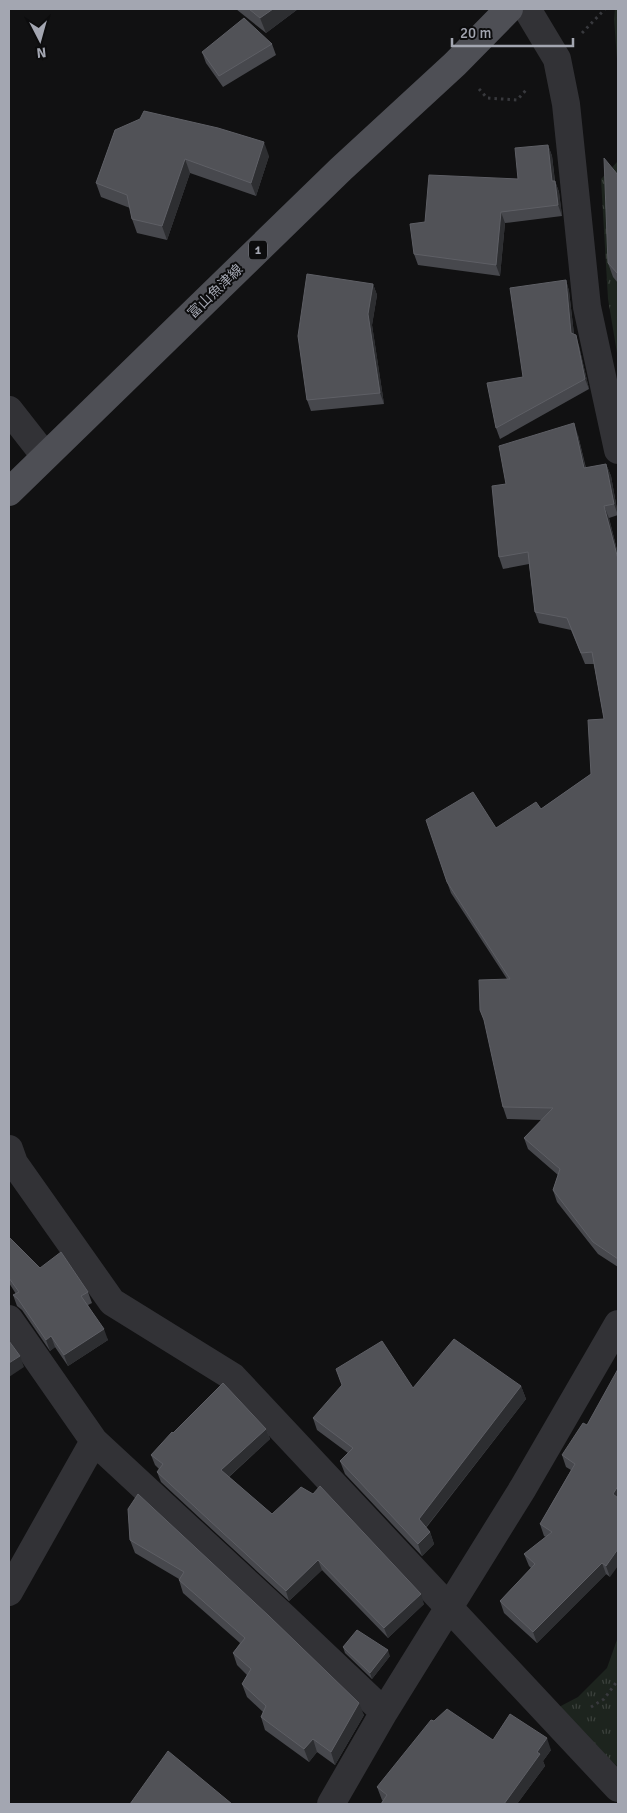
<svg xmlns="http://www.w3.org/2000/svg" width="627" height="1813" font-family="Signika,'Noto Sans JP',sans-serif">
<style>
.park{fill:url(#park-tufts)}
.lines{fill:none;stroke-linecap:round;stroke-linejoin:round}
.path{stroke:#38393d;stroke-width:3;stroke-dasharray:2.5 4;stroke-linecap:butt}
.street{stroke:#323236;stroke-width:28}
.primary{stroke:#4e4f55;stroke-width:28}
.wall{fill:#47484d}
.shaded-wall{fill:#2d2e31}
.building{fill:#515257;stroke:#5e5f65}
.labels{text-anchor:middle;stroke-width:4;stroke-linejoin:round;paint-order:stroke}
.shield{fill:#0c0c0d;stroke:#767880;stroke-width:1}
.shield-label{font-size:12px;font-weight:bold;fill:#a3a6b1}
.street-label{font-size:14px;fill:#a3a6b1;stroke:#0c0c0d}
</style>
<defs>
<pattern id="park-tufts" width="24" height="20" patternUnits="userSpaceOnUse" patternTransform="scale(1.25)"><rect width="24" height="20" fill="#1d241e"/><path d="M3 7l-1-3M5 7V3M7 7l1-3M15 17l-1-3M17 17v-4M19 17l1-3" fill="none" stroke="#3b413c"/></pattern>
</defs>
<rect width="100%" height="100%" fill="#111112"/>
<path class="park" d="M 615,9 L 618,9 L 618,72 L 614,19 Z
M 618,161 L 618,359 L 608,299 L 601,179 Z
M 618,1637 L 618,1767 L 585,1736 L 557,1708 L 578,1697 L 607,1668 Z"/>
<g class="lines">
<path class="path" d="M 582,33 L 605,9
M 479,89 L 487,98 L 517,100 L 527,89
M 591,1707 L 604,1699 L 618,1680"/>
<path class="street" d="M 527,9 L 557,59 L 566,104 L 587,307 L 618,450
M 9,410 L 45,456
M 9,1149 L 14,1163 L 112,1302 L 233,1377 L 618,1788
M 9,1319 L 94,1441 L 284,1617 L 384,1712
M 9,1592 L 94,1441
M 331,1804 L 384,1712 L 523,1488 L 618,1324"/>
<path class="primary" d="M 9,492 L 341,169 L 455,64 L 509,9"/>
</g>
<path class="wall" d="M 236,9 L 298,9 L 266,33 Z
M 272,44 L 276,55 L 223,87 L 206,63 L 202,52 Z
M 115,130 L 269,156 L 256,196 L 190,173 L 167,240 L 137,233 L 132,219 L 130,208 L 101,197 L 96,183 Z
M 548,145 L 552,156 L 555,181 L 559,192 L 562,216 L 505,223 L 500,276 L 418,265 L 414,254 L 425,222 L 518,179 Z
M 618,175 L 618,283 L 613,277 L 608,263 Z
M 566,280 L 569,291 L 574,334 L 579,346 L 589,389 L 500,439 L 496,428 L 523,377 Z
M 373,284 L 377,295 L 372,325 L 384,404 L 311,411 L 307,400 Z
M 578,435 L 586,468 L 606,464 L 611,476 L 618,515 L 609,518 L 618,554 L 618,1267 L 598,1254 L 557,1202 L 553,1190 L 558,1175 L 528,1149 L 524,1138 L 542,1120 L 507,1119 L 503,1107 L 486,1025 L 480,1010 L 507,979 L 451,893 L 447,882 L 496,828 L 541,809 L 591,774 L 604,719 L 594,664 L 585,664 L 571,630 L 539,623 L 535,612 L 529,564 L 503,569 L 499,557 L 506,484 Z
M 9,1237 L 40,1268 L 88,1292 L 92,1303 L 88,1305 L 108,1340 L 68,1366 L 55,1347 L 50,1351 L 22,1310 L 17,1306 L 13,1295 L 16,1294 L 9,1283 Z
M 521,1386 L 526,1399 L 426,1528 L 430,1532 L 434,1544 L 422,1556 L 345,1474 L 340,1461 L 348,1453 L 317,1430 L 313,1418 L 413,1388 Z
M 587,1425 L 610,1577 L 606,1574 L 537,1643 L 504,1613 L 500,1601 L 531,1568 L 529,1566 L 524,1554 L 546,1537 L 544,1536 L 540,1524 L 571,1470 L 566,1467 L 562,1455 Z
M 266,1429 L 270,1439 L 229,1477 L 272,1514 L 424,1604 L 388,1638 L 322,1570 L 289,1601 L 161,1482 L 157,1472 L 159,1469 L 155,1465 L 151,1455 L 173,1433 Z
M 128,1509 L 364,1715 L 335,1765 L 317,1752 L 309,1762 L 265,1730 L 261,1717 L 263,1712 L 247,1697 L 242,1684 L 247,1675 L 237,1665 L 233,1653 L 240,1643 L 183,1593 L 179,1580 L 179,1579 L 135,1553 L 130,1540 Z
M 343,1647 L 390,1656 L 372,1679 L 345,1653 Z
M 493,1740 L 551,1750 L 543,1761 L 545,1766 L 517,1804 L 381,1804 L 383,1801 L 382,1800 L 377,1787 Z"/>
<path class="shaded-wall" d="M 273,9 L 298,9 L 266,33 L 260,18 Z
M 264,142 L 269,156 L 256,196 L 251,183 Z
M 548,145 L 552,156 L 556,192 L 552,181 Z
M 185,159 L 190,173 L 167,240 L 162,226 Z
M 555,181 L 559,192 L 562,216 L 558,205 Z
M 501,212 L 505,223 L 500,276 L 496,265 Z
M 566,280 L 569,291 L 575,343 L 571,333 Z
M 373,284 L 377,295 L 372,325 L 384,404 L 380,393 L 368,314 Z
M 576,335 L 579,346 L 589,389 L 585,379 Z
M 574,423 L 578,435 L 588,479 L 584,468 Z
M 606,464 L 611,476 L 618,515 L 614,504 Z
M 604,506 L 609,518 L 618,554 L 618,559 Z
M 104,1329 L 108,1340 L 68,1366 L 64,1355 Z
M 51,1336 L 55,1347 L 50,1351 L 46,1340 Z
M 20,1356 L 24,1367 L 9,1377 L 9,1363 Z
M 521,1386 L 526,1399 L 423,1531 L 419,1519 Z
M 266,1429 L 270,1439 L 225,1480 L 221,1470 Z
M 618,1486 L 618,1505 L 613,1494 Z
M 430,1532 L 434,1544 L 422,1556 L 418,1544 Z
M 618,1549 L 618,1566 L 610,1577 L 606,1566 Z
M 318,1560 L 322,1570 L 289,1601 L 286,1591 Z
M 602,1563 L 606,1574 L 537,1643 L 533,1632 Z
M 421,1594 L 424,1604 L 388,1638 L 384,1628 Z
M 388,1650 L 390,1656 L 372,1679 L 370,1673 Z
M 359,1703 L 364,1715 L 335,1765 L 331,1752 Z
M 547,1738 L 551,1750 L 543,1761 L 545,1766 L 517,1804 L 504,1804 L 537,1752 Z
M 313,1739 L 317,1752 L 309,1762 L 304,1749 Z"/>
<path class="building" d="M 249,9 L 273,9 L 260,18 Z
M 244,18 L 272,44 L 219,76 L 202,52 Z
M 144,111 L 218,128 L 264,142 L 251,183 L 185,159 L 162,226 L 132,219 L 127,195 L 96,183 L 115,130 L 140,119 Z
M 548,145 L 552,181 L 555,181 L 558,205 L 501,212 L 496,265 L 414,254 L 410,224 L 425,222 L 429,175 L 518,179 L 515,148 Z
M 604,158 L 618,175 L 618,274 L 608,263 Z
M 307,274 L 373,284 L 368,314 L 380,393 L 307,400 L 298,336 Z
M 566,280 L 571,333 L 576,335 L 585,379 L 496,428 L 487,383 L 523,377 L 510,288 Z
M 574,423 L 584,468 L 606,464 L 614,504 L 604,506 L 618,559 L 618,1259 L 593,1242 L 553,1190 L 560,1169 L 524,1138 L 553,1108 L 503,1107 L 484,1020 L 480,1010 L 479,980 L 510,979 L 447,882 L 426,820 L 473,792 L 496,828 L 536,802 L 541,809 L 591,774 L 588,720 L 604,719 L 592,652 L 581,653 L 567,618 L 535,612 L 528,552 L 499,557 L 492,486 L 506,484 L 499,446 Z
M 9,1237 L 40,1268 L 61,1252 L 88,1292 L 81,1296 L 104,1329 L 64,1355 L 51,1336 L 46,1340 L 18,1299 L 13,1295 L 19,1292 L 9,1278 Z
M 454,1339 L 521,1386 L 419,1519 L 430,1532 L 418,1544 L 340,1461 L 353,1448 L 313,1418 L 342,1385 L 336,1369 L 382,1341 L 413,1388 Z
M 9,1341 L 20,1356 L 9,1363 Z
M 618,1369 L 618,1486 L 613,1494 L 618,1498 L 618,1549 L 606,1566 L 602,1563 L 533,1632 L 500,1601 L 535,1564 L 524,1554 L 552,1532 L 540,1524 L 575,1464 L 562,1455 L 583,1423 L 587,1425 Z
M 223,1383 L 266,1429 L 221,1470 L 272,1514 L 301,1487 L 313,1494 L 320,1486 L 421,1594 L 384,1628 L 318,1560 L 286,1591 L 157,1472 L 163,1464 L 151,1455 L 172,1432 L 173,1433 Z
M 138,1494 L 269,1616 L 359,1703 L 331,1752 L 313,1739 L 304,1749 L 261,1717 L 266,1706 L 242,1684 L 251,1669 L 233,1653 L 245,1638 L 179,1580 L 184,1572 L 130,1540 L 128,1509 Z
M 357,1630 L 388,1650 L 370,1673 L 343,1647 Z
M 447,1709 L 493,1740 L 510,1714 L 547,1738 L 537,1752 L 540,1754 L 504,1804 L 381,1804 L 387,1795 L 377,1787 L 431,1720 L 434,1721 Z
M 168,1751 L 232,1804 L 130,1804 Z"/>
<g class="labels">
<rect class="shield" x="249" y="240.5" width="18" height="19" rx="4"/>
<g class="shield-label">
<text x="258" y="254">1</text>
</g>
<g class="street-label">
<text transform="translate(215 291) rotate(-44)" y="5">富山魚津線</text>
</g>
</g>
<rect width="627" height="1813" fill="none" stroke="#a3a6b1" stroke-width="20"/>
<g transform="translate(40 40) rotate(174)" stroke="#0c0c0d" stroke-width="4" paint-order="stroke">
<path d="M0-4L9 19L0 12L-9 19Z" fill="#a3a6b1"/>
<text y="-8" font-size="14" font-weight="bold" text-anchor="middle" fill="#a3a6b1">N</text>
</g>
<path d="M452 38v8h121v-8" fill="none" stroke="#a3a6b1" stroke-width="2.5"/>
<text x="460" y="38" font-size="15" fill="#a3a6b1" stroke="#0c0c0d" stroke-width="4" paint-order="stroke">20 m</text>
</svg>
